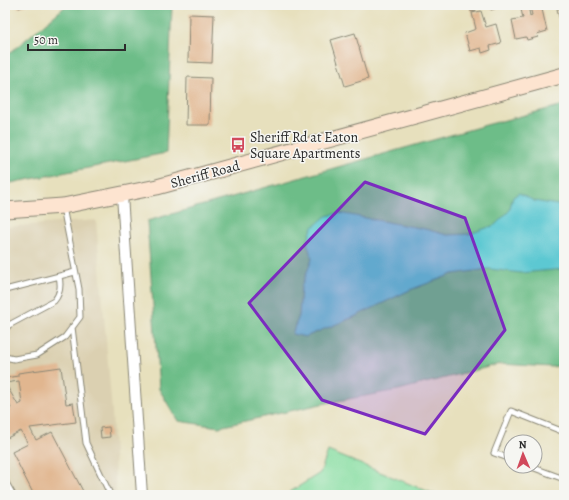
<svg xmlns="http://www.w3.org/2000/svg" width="569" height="500" font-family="Alegreya,serif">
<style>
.built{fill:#dbd0b1}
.green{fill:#87dea2;stroke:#598466}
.forest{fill:#6dbd88;stroke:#4c745a}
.water{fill:#5bc8d2;stroke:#437a7e}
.building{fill:#e1b68f;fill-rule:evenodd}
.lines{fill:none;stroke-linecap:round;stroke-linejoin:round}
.service-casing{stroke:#898674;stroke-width:7}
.minor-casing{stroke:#898674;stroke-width:12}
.secondary-casing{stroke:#898674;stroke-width:17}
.service{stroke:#fff;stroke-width:5}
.minor{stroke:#fff;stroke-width:10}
.secondary{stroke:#fde4d0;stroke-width:15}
.marked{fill:#7b2cbf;fill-opacity:0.2;stroke:#7b2cbf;stroke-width:3;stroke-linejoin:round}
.labels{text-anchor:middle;stroke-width:3;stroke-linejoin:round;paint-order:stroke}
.poi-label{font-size:14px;fill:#2b2b2b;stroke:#f6f6f2;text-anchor:start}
.street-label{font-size:14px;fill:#2b2b2b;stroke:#f6f6f2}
</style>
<rect width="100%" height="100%" fill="#f6f6f2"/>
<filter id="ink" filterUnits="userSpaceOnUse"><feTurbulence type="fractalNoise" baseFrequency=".025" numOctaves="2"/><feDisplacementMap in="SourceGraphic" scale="8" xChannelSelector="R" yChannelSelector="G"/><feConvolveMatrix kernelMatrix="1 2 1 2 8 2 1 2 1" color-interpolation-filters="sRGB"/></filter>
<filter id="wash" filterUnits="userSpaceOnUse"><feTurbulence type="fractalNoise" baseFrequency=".012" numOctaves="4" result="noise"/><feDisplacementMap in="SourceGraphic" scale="16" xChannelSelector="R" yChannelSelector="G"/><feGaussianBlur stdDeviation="0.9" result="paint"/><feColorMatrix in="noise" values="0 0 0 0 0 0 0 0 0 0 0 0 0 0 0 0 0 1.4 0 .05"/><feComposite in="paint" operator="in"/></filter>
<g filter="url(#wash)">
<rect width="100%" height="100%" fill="#e7e0bd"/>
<path class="built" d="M 96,220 L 112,411 L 116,495 L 5,495 L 5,227 Z"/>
<path class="green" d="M 328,451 L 437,495 L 288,495 L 290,492 L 320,473 Z"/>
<path class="forest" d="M 67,5 L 172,5 L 166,153 L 5,184 L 5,57 Z
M 564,105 L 564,365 L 552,367 L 500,364 L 398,390 L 321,404 L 219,427 L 178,421 L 159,389 L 147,221 L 486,125 Z"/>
<path class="water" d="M 519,193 L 534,201 L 564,206 L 564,269 L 521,273 L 489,269 L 453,274 L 410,290 L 354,317 L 305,337 L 292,334 L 299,316 L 301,287 L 312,259 L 307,243 L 312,228 L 326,216 L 339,213 L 425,229 L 447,235 L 469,234 L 495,225 L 509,211 L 513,197 Z"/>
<g id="blocks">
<path class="building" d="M 5,5 L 14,5 L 5,10 Z
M 17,5 L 26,5 L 19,8 Z
M 473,5 L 474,5 L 476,11 L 471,12 L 470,6 Z
M 490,5 L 499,5 L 500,7 L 491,10 Z
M 520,5 L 528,5 L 530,16 L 532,15 L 530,7 L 541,5 L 547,31 L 537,34 L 538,37 L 527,40 L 526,37 L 516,39 L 512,20 L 523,18 Z
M 564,7 L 564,27 L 562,28 L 557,9 Z
M 481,11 L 486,27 L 496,24 L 501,43 L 490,46 L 491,50 L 482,53 L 481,48 L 470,51 L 465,33 L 476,29 L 472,13 Z
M 189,14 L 214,15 L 212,63 L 188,62 Z
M 355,33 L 368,79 L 345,86 L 331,40 Z
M 187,77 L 211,78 L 210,125 L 186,125 Z
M 61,367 L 66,404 L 73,403 L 76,422 L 30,428 L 36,440 L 52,432 L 85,495 L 34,495 L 12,452 L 28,444 L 21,431 L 5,439 L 5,411 L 11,408 L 5,397 L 5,378 L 18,376 L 18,373 ZM 19,381 L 22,403 L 18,405 L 5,383 Z
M 109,427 L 110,437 L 101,438 L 100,428 Z"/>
</g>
</g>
<g filter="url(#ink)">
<use href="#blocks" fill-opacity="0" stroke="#898674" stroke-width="1"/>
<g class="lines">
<g class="service-casing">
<path id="service" d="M 5,290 L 75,272
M 72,327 L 86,443 L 109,492
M 5,329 L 9,325 L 54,301 C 61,293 61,285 59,276
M 5,357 L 14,359 L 37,355 L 65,337 L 80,317 L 79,289 L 63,207
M 511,459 L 494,453 L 511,411 L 564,432
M 529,466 L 564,479
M 5,481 L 13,495"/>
</g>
<g class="minor-casing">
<path id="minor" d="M 122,195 L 142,495"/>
</g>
<g class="secondary-casing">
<path id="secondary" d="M 5,210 L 63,206 L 157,187 L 564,75"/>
</g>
<use href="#service" class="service"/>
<use href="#minor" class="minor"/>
<use href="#secondary" class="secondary"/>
</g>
</g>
<path class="marked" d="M 365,182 L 465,218 L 505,330 L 425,434 L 322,400 L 249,303 Z"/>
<defs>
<g id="bus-bare" transform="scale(1.2)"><path d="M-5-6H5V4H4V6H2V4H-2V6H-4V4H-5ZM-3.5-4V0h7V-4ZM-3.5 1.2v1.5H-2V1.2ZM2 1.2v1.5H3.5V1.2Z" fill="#d1495b" stroke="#f6f6f2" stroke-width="2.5" paint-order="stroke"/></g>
</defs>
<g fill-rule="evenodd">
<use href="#bus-bare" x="238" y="145"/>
</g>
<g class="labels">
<g class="poi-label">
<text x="250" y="142">Sheriff Rd at Eaton<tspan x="250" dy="16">Square Apartments</tspan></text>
</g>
<g class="street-label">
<text transform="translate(205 174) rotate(-15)" y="5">Sheriff Road</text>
</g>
</g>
<rect width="569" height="500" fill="none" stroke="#f6f6f2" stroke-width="20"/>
<g transform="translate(523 454) rotate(358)"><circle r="19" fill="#f6f6f2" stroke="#a5a5a2"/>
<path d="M0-3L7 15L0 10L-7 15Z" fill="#d1495b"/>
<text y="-6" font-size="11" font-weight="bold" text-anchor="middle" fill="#2b2b2b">N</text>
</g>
<path d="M28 44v6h97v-6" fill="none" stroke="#2b2b2b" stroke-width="2"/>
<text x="34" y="44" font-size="12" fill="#2b2b2b" stroke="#f6f6f2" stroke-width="3" paint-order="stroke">50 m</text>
</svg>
